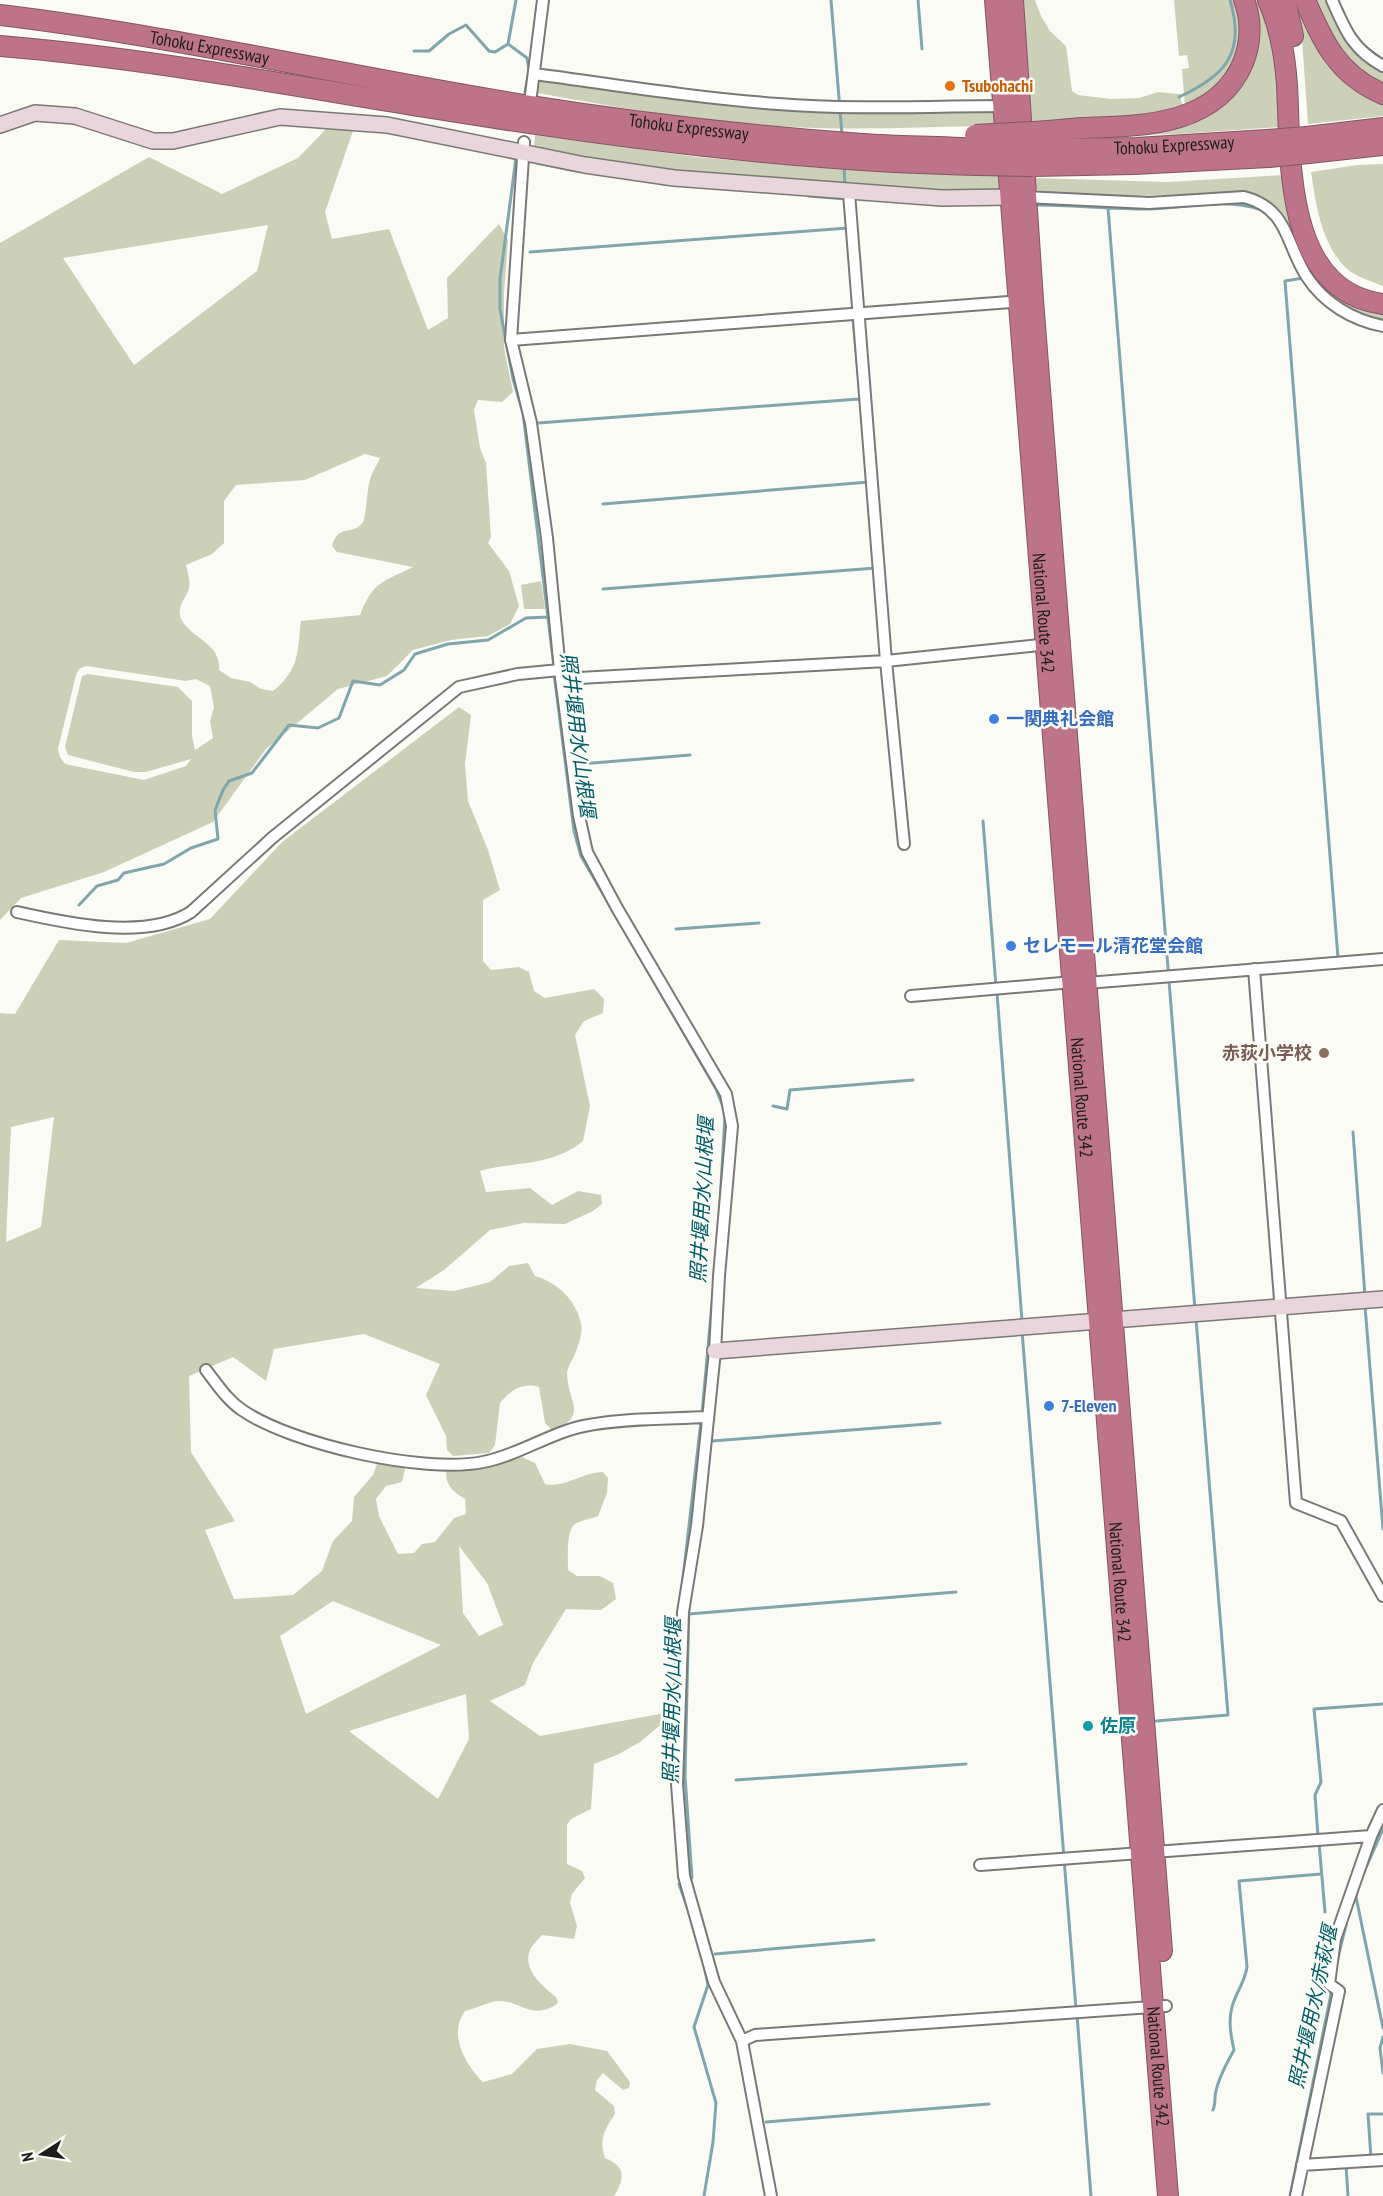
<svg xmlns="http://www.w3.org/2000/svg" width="1383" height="2196" font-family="'PT Sans Narrow','Noto Sans JP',sans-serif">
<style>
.green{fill:#cbd0b6;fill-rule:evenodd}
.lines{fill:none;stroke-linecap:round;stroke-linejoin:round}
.stream{stroke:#7ea6ac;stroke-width:3}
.street-casing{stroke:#7a7975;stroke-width:14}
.secondary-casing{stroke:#7a7975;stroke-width:18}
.highway-casing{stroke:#855562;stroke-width:22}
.street{stroke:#fff;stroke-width:10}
.secondary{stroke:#ebd5dc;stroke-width:15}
.highway{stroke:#bd7389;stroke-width:20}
.highway-bridge-casing{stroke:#855562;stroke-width:22;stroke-linecap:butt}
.highway-bridge{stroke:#bd7389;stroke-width:20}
.food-dot{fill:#e8710a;stroke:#fbfbf6;stroke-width:2}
.shop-dot{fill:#3f7fe0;stroke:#fbfbf6;stroke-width:2}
.education-dot{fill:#8d6e63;stroke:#fbfbf6;stroke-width:2}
.culture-dot{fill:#0f9aa8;stroke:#fbfbf6;stroke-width:2}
.labels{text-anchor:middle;stroke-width:5;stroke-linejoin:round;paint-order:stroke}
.street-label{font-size:18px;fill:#1d1d1b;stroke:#fbfbf6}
.food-label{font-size:18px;font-weight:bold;fill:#c56008;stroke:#fbfbf6;text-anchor:start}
.shop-label{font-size:18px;font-weight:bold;fill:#366cbe;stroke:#fbfbf6;text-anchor:start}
.education-label{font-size:18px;font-weight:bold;fill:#785e54;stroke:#fbfbf6;text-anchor:end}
.culture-label{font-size:18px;font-weight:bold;fill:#0d838f;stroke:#fbfbf6;text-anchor:start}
.water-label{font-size:20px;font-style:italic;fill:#005d66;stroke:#fbfbf6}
</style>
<rect width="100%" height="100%" fill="#fbfbf6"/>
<path class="green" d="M 1024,0 L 1035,0 L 1041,16 L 1050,31 L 1066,46 L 1072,91 L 1078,95 L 1111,99 L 1139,98 L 1158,92 L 1180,94 L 1183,109 L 1144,117 L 1036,124 L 1031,122 L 1025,55 Z
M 1174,0 L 1233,0 L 1241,23 L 1237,58 L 1224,79 L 1206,96 L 1185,107 L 1182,69 L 1189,68 L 1187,55 L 1179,56 Z
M 1247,0 L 1261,0 L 1273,34 L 1281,127 L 1178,134 L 1082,136 L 1178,124 L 1241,75 Z
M 1292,0 L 1299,0 L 1383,101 L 1383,116 L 1308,124 L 1302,39 Z
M 1314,0 L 1325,0 C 1342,34 1346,54 1383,71 L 1383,86 L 1359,73 L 1338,50 Z
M 544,79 L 752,104 L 790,110 L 993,111 L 997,114 L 997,126 C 937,126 875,130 815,128 C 722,125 629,110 538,93 L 540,81 Z
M 327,128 L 353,131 L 325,212 L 332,239 L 389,229 L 428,330 L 448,318 L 447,278 L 499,224 L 508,240 L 504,294 L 504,348 L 513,392 L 502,402 L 478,400 L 474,410 L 480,448 L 486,463 L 491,537 L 488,543 L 509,571 L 519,606 L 510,624 L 488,636 L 451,640 L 413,650 L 387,676 L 338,689 L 266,749 L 213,822 L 104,872 L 21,898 L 0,920 L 0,243 L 149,157 L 222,194 L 298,158 ZM 268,225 L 257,271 L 134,365 L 63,258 ZM 365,454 L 380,458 C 377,465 372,472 370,480 C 367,488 366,517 363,522 C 354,536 338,523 332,546 L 337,552 L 413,567 C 383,582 373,581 360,615 L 301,621 C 297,653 300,669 273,691 L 261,689 L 250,682 L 231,678 L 219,670 C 221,642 190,638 181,619 C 176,606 186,599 189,588 C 191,581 187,571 186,565 L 212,554 L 224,543 L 224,501 L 236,485 L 305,480 ZM 86,666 L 186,681 L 196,679 L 210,686 L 214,707 L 210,721 L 213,738 L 195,750 L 192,736 L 192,701 L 178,687 L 88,674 L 82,676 L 65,747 L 68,755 L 134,772 L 146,772 L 191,759 L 186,766 L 144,780 L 65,764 L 60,757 L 58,749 L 76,675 L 79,669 Z
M 535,135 L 697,157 L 820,168 L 1001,176 L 1001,191 L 929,193 L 672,173 L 539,150 L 534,146 Z
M 1383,164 L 1383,286 C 1371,281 1355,277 1345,267 C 1321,242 1316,205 1311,172 L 1357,165 Z
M 1283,175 L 1304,256 L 1383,312 L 1383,323 L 1355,312 L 1320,286 L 1293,244 L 1287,219 L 1281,211 L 1267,199 L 1245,191 L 1208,194 L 1136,196 L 1044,193 L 1034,188 L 1033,178 L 1168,182 Z
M 541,581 L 545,609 L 524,609 L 521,585 Z
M 459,707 L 471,715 L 465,764 L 468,801 L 488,850 L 500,890 L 483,900 L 483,961 L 491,970 L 519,967 L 529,972 L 534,991 L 545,998 L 594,989 L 604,999 L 603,1013 L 584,1021 L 575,1035 L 590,1106 L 583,1141 C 551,1167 516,1161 480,1171 L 486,1192 L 530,1188 L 552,1205 L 578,1191 L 601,1195 L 602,1204 L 593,1211 L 565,1224 L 524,1223 L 490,1230 L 444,1270 L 416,1288 L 454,1291 L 490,1282 L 509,1266 L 528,1263 L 535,1276 C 557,1282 577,1301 581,1324 C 583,1331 579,1344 576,1351 C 574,1358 568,1365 567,1373 C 567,1402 590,1414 553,1431 L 545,1423 L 539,1387 C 522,1382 510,1391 500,1403 L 495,1445 L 489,1453 L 453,1456 L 447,1450 L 446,1436 L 426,1395 L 440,1364 L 364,1334 L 274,1349 L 266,1381 L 233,1357 L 189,1376 L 191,1452 L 235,1521 L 205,1530 L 234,1599 L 293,1595 L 322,1571 L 333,1541 L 352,1521 L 354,1497 L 373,1475 L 377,1464 L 382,1460 L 402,1463 L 405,1469 L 402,1482 L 386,1486 L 376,1499 L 379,1516 L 398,1554 L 414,1553 L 422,1544 L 435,1542 L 454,1518 L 466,1514 L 465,1499 C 452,1491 443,1483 447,1466 C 475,1469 496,1465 522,1457 L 535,1463 L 545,1484 C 563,1489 583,1472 603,1472 L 608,1478 L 607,1493 L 598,1516 C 591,1519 581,1520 575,1524 C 566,1530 568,1559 568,1570 L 577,1576 L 600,1576 L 613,1583 L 616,1599 L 601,1610 L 566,1609 L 533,1663 L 525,1685 L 490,1701 L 540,1736 L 665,1713 L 664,1722 L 640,1742 L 619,1754 L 594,1764 L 591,1809 L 571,1819 L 567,1825 L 567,1864 L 582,1871 L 585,1878 L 572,1894 L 570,1903 L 577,1926 L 574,1939 L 542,1935 C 539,1939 532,1945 530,1950 C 522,1970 543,1986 556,1997 L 558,2003 C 533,2022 519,2000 498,2001 C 491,2001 474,2009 465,2011 C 448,2034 465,2064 483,2082 L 512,2074 L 537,2049 L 570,2044 L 607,2051 L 630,2082 L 629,2088 L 623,2090 L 603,2073 L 597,2080 L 595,2090 L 614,2106 L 615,2114 C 604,2130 599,2140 605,2158 C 626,2166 625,2179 614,2196 L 0,2196 L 0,1013 L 15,1014 L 59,940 L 126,943 L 210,919 L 282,842 ZM 54,1117 L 41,1227 L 6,1242 L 11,1127 ZM 459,1546 L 487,1583 L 503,1625 L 479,1636 L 463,1613 ZM 333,1601 L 441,1645 L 306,1714 L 280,1636 ZM 466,1694 L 469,1739 L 438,1799 L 349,1731 Z"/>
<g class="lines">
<path class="stream" d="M 516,0 L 508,44 L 527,58 L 529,70
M 831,0 L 842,135
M 918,0 L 922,49
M 1363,45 L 1383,60
M 414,51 L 429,51 L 449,34 L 466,25 L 489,51 L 495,52 L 508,44
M 525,92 L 528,76
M 1179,97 C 1225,76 1246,53 1230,0
M 516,158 L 500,279 L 500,309 L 513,379 L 523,413 L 554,667
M 537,163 L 581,172
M 844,165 L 845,186
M 808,196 L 846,199
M 1033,205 C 1071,205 1110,209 1148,209 C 1186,208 1225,197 1262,210
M 1108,208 L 1195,1310
M 1286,244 L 1292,260
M 530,252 L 848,228
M 1303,278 L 1285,281 L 1338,958
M 852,294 L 853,311
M 853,318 L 862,416
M 538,423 L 859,399
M 603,504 L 869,482
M 603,589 L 876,568
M 554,673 L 574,831 L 581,856 L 716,1089 L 724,1109
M 581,764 L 690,755
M 983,821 L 996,986
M 79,905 L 97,886 L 118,880 L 124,873 L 164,864 L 191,848 L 218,839 L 215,810 L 223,790 L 229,781 L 252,773 L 289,725 L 318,728 L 339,718 L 353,681 L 380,685 L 404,670 L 415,654 L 448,644 L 488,640 L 526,618 L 548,617
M 676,929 L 759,923
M 997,993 L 1022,1321
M 773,1106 L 787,1109 L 790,1090 L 913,1080
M 1353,1132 L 1365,1296
M 719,1220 L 725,1116
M 1365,1306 L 1383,1529
M 1022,1331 L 1076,2009
M 702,1414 L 713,1292
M 712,1441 L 940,1423
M 682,1587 L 701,1421
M 689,1614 L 956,1592
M 1156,1721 L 1228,1715 L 1196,1319
M 736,1780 L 966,1764
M 1318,1836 L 1315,1795 L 1321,1782 L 1314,1709 L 1383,1704
M 1319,1843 L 1325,1912
M 688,1880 L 692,1878 L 685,1776 L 689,1604
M 1360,1881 L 1383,1829
M 682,1883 L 679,1884 L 690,1915
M 1355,1892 L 1383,2028
M 715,1954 L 874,1940
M 1337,1962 L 1346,1925
M 1077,2015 L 1091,2196
M 1383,2037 L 1380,2048 L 1383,2073
M 1213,2110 C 1216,2103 1214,2097 1216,2091 C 1219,2076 1227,2063 1234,2050 C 1231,2036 1228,2021 1232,2007 C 1236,1992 1245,1982 1247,1967 L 1239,1881 L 1321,1874
M 766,2122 L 989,2104
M 1371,2158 L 1368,2114 L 1383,2114
M 1346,2165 L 1348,2196
M 704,2196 L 713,2142 L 716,2103 L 694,2027 L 708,1985 L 705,1970
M 1290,2196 L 1332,1989"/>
<g class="street-casing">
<path id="street" d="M 1332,0 C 1345,30 1353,50 1383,66
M 535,74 C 616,85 697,98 778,104 C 854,110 930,106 1006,106
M 531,95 L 543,0
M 524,142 L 511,340 L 531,423 L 547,538 L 560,670 L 579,816 L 587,852 L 617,908 L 726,1094 L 732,1126 L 719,1276 L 715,1351 L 697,1526 L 683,1612 L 677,1784 L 684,1876 L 714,1982 L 742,2041 L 771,2196
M 849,193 L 886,661 L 904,844
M 1024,197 L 1149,203 L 1244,197 C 1289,209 1285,243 1307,277 C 1324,303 1352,320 1383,326
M 511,340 L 1023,301
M 561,679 L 886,661 L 1049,644
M 17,912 C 66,923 146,941 191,912 L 272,838 L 459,687 L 518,674 L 560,670
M 1254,969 L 1296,1503 L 1341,1521 L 1383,1596
M 911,996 L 1073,982 L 1087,983 L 1383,959
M 206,1370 C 217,1384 227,1400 242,1410 C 291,1444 423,1474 483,1462 C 520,1455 552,1431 589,1425 C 628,1418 668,1419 707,1417
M 980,1865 L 1371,1836
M 742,2041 L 755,2035 L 1166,2006
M 1302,2165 L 1383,2160
M 1296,2196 L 1339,1991 L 1329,1984 L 1335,1939 L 1371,1836 L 1383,1810"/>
</g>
<g class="secondary-casing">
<path id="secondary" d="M 0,125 L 35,113 L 75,116 L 153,141 L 173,141 L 280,117 L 387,125 L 585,165 L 674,178 L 942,198 L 1011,197
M 715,1351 L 1383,1299"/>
</g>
<g class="highway-casing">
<g id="highway">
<path id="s1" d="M 995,0 L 1168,2196"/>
<path d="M 1013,0 L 1033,300 L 1162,1951"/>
<path d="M 1268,0 C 1280,27 1285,56 1287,85 C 1291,158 1283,291 1383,304"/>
<path d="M 1285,0 L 1293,36"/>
<path d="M 1305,0 C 1323,42 1338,75 1383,94"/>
<path id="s2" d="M 0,15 C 174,36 345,76 518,104 C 632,122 747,136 863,144 C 901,147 939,146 977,149"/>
<path d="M 0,46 C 145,58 288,85 431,108 C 612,137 794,161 977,165"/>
<path d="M 1033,132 C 1050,131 1067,129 1083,128 C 1142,126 1216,126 1243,63 C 1251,43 1252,20 1244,0"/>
<path d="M 1307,137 L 1383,128"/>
<path id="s3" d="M 1034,149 L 1136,148 L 1267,140"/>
<path d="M 1309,153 L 1383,145"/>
<path d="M 1033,166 L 1134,164 L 1269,157"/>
</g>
</g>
<use href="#street" class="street"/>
<use href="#secondary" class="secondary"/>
<use href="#highway" class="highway"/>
<g class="highway-bridge-casing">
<path id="highway-bridge" d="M 975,135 L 1033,132
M 1267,140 L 1307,137
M 977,149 L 1034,149
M 1269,157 L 1309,153
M 977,165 L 1033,166"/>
</g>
<use href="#highway-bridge" class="highway-bridge"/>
</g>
<circle class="food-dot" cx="950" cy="86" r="6"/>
<g class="shop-dot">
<circle cx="994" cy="719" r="6"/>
<circle cx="1011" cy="946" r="6"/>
<circle cx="1049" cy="1406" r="6"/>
</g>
<circle class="education-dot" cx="1324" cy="1053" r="6"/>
<circle class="culture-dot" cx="1088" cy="1726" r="6"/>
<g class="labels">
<g class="street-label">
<text dy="6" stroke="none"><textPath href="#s2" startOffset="212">Tohoku Expressway</textPath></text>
<text dy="6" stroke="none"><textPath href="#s2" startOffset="698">Tohoku Expressway</textPath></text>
<text dy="6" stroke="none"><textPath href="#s3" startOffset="140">Tohoku Expressway</textPath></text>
<text dy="6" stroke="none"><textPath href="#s1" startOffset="615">National Route 342</textPath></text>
<text dy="6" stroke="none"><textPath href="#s1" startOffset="1101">National Route 342</textPath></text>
<text dy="6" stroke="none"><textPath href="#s1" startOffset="1587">National Route 342</textPath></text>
<text dy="6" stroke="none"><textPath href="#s1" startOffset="2073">National Route 342</textPath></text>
</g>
<g class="food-label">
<text x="962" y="92">Tsubohachi</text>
</g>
<g class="shop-label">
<text x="1006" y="725">一関典礼会館</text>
<text x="1023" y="952">セレモール清花堂会館</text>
<text x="1061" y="1412">7-Eleven</text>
</g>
<g class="education-label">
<text x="1312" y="1059">赤荻小学校</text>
</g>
<g class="culture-label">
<text x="1100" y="1732">佐原</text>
</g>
<g class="water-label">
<text transform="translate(578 735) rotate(83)" y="7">照井堰用水/山根堰</text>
<text transform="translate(702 1200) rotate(-87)" y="7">照井堰用水/山根堰</text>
<text transform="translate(672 1701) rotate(-89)" y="7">照井堰用水/山根堰</text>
<text transform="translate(1313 2007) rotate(-78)" y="7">照井堰用水/赤萩堰</text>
</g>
</g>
<g transform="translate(42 2154) rotate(258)" stroke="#fbfbf6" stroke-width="4.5" paint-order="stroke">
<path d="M0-4.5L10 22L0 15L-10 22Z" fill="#1d1d1b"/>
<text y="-9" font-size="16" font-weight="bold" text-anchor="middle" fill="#1d1d1b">N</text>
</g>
</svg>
